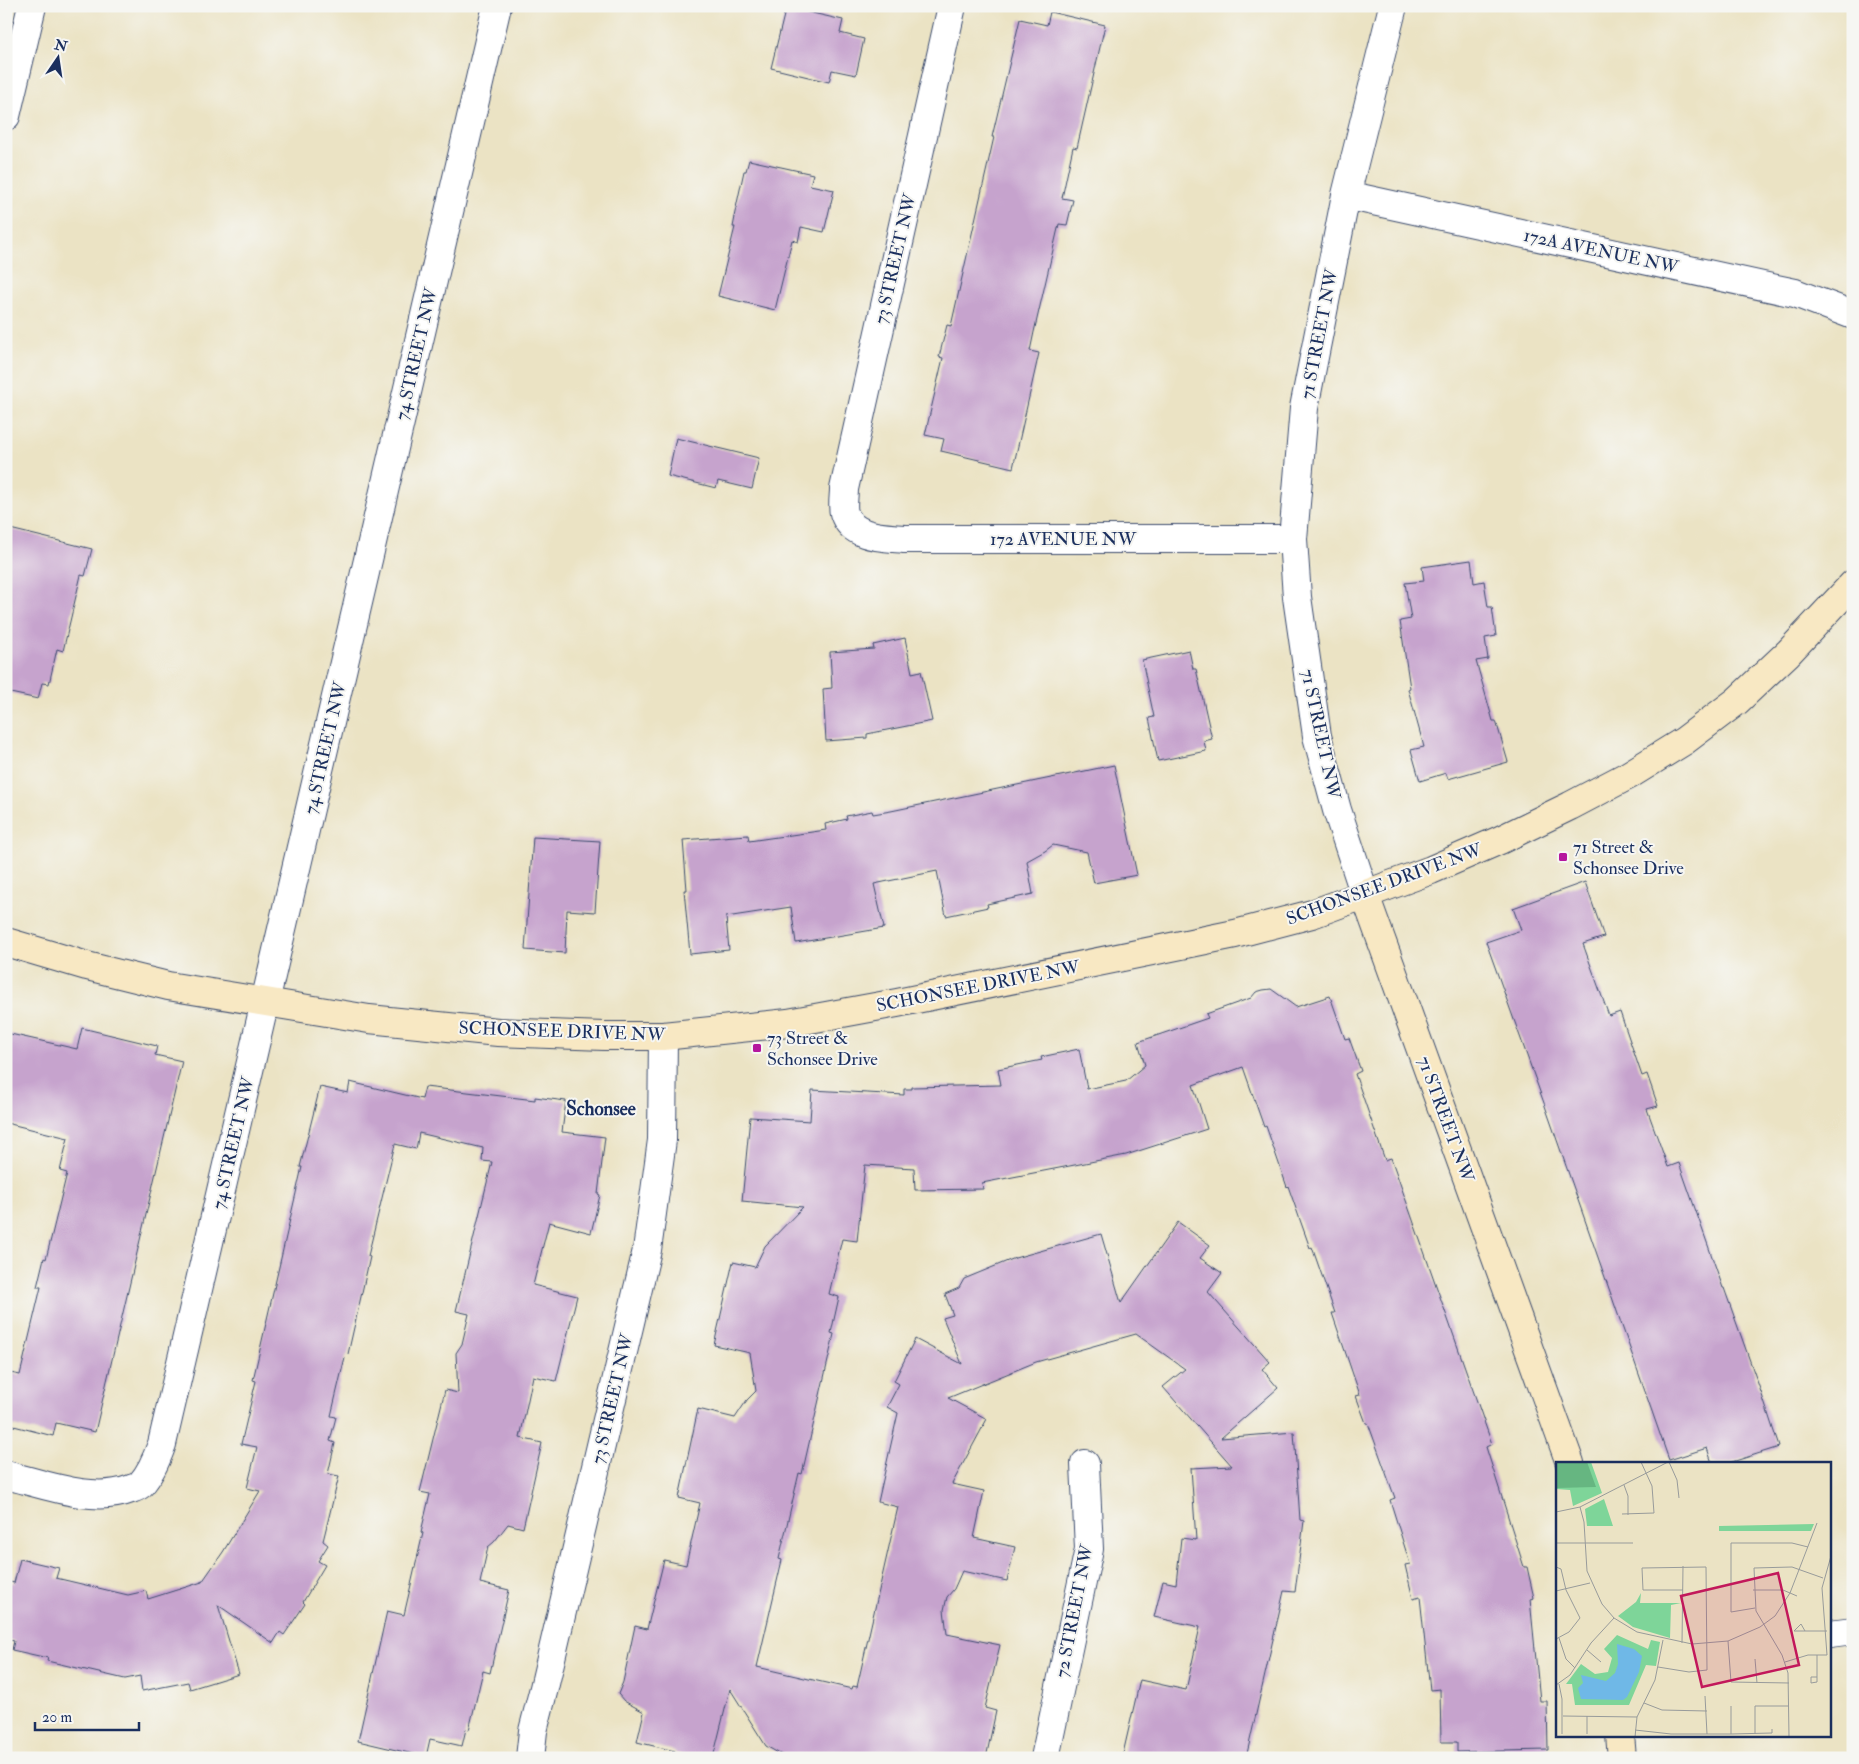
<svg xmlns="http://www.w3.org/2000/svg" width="1859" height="1764" font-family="'IM FELL Double Pica',serif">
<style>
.building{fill:#c6a3cd}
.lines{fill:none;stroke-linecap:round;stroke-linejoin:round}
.street-casing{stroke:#3a4a6d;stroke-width:30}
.secondary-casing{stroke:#3a4a6d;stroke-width:30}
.street{stroke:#fff;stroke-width:28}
.secondary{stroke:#f8e8c3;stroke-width:28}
.poi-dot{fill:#b5179e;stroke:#f6f6f2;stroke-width:2}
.labels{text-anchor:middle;stroke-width:4;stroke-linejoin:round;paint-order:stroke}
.street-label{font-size:18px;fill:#1b2f5e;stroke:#f6f6f2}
.poi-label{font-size:18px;fill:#1b2f5e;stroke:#f6f6f2;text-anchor:start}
.neighbourhood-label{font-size:19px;font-weight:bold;fill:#1b2f5e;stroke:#f6f6f2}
.inset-road{fill:none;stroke:#989b9b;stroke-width:1}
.view{fill:#c2185b;fill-opacity:0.15;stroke:#c2185b;stroke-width:2.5}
.inset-edge{fill:none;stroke:#1b2f5e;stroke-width:2.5}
</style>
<rect width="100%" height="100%" fill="#f6f6f2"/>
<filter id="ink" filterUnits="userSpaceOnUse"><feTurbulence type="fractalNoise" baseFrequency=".02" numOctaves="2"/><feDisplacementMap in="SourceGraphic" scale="10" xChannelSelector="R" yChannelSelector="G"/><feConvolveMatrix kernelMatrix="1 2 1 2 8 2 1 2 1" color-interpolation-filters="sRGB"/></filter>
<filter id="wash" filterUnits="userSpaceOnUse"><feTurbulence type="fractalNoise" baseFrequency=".0096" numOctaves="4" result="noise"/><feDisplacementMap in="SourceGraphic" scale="20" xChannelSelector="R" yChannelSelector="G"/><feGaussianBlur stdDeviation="1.12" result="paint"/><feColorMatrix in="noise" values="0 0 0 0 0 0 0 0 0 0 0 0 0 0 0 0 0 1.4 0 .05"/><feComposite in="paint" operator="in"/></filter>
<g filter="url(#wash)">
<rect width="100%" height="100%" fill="#ebe3c4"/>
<g id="blocks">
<path class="building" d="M 786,7 L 843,20 L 840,33 L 864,39 L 856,75 L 832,70 L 829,82 L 771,68 Z
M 1050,12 L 1105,25 L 1077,148 L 1073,147 L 1062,198 L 1073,200 L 1067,225 L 1059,224 L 1034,332 L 1030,351 L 1039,353 L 1013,468 L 941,451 L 944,439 L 925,435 L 943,358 L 939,357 L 947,325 L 951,326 L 994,137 L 992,137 L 1020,19 L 1047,25 Z
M 749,160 L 813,174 L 810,185 L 834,190 L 824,232 L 801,227 L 798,242 L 792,240 L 775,310 L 718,296 L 735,227 L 733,227 L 735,217 L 734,217 L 744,171 L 746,171 Z
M 676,438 L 759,458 L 752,489 L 718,481 L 716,488 L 668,476 Z
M 6,528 L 92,549 L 85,576 L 81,575 L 63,651 L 57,649 L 49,684 L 42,683 L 38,699 L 6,692 Z
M 1471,560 L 1474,583 L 1484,581 L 1488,607 L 1492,607 L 1496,636 L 1485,638 L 1488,659 L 1476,661 L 1493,721 L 1496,721 L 1508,762 L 1448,779 L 1446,773 L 1420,781 L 1411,750 L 1424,747 L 1408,689 L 1410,688 L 1400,621 L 1411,619 L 1405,583 L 1424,581 L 1422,567 Z
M 905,638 L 912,673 L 921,671 L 932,721 L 867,734 L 867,738 L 826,741 L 823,689 L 832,688 L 830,652 L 874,649 L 873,645 Z
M 1189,650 L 1193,669 L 1196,669 L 1212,739 L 1204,741 L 1206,751 L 1158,761 L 1149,718 L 1154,717 L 1142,660 Z
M 1114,765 L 1137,875 L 1094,883 L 1087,852 L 1053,845 L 1045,851 L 1027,861 L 1033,894 L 987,904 L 988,907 L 946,916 L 937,871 L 874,884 L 884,928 L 796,943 L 791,907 L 726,917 L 729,950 L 690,954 L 684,890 L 687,890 L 683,840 L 748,835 L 749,841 L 826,830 L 825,824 L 847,819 L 846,816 L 872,811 L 873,814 L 891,811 Z
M 533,837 L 600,841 L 595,912 L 567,910 L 565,953 L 525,950 Z
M 1585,882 L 1604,937 L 1583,944 L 1609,1016 L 1620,1012 L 1642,1076 L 1647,1074 L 1658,1106 L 1647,1109 L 1668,1167 L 1679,1163 L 1723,1288 L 1724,1288 L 1761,1392 L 1779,1447 L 1729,1463 L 1712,1463 L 1707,1448 L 1669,1460 L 1544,1103 L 1486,942 L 1521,930 L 1513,908 Z
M 1271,989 L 1296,1007 L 1330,996 L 1345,1039 L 1349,1038 L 1361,1071 L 1355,1074 L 1385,1160 L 1391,1158 L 1492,1444 L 1486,1447 L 1524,1567 L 1527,1567 L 1534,1598 L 1530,1599 L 1540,1701 L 1547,1701 L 1548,1750 L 1457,1752 L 1457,1742 L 1441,1742 L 1440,1689 L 1430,1690 L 1420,1597 L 1413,1599 L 1405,1565 L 1410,1564 L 1390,1500 L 1395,1498 L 1368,1423 L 1366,1423 L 1356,1396 L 1360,1395 L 1332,1313 L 1335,1313 L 1312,1247 L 1310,1248 L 1288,1186 L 1287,1187 L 1266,1126 L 1264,1127 L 1243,1067 L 1193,1085 L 1207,1129 L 1126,1155 L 982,1183 L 983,1189 L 915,1190 L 914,1168 L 865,1165 L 857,1241 L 842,1239 L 829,1294 L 839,1297 L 831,1333 L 834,1334 L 802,1474 L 799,1473 L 779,1559 L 782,1560 L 757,1667 L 852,1689 L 853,1686 L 857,1687 L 898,1507 L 878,1502 L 898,1413 L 887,1407 L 899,1384 L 894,1381 L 915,1339 L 962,1364 L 943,1318 L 953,1315 L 945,1294 L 959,1288 L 964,1279 L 1015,1258 L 1101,1234 L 1121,1303 L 1178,1222 L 1210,1245 L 1200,1258 L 1222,1273 L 1208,1292 L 1270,1362 L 1262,1369 L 1278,1388 L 1221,1438 L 1294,1432 L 1300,1520 L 1304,1521 L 1295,1592 L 1284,1591 L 1246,1758 L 1122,1758 L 1140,1680 L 1186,1690 L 1200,1627 L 1154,1617 L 1163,1581 L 1176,1584 L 1181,1538 L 1196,1540 L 1191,1468 L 1232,1466 L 1163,1387 L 1185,1369 L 1136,1334 L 1036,1362 L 948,1398 L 987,1419 L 952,1484 L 984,1491 L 974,1538 L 1015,1547 L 1007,1581 L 962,1571 L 954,1589 L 947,1597 L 944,1610 L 947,1634 L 1000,1645 L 985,1708 L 996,1711 L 986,1758 L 787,1758 L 766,1746 L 730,1689 L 713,1758 L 693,1758 L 675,1753 L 675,1751 L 637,1742 L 644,1712 L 624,1701 L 618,1694 L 623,1682 L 635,1626 L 647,1629 L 664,1560 L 686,1565 L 700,1503 L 679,1498 L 698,1409 L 735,1418 L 747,1400 L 756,1391 L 750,1353 L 714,1345 L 733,1262 L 755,1267 L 765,1246 L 803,1207 L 742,1201 L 750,1117 L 810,1121 L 812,1090 L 904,1095 L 904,1089 L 912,1089 L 912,1087 L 1001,1085 L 998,1069 L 1042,1060 L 1041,1057 L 1079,1049 L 1087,1089 L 1126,1081 L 1145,1065 L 1138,1042 L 1208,1018 L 1206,1014 L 1251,998 L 1256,992 L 1263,990 Z
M 82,1028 L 157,1046 L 155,1055 L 182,1061 L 95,1432 L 56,1423 L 53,1436 L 6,1424 L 6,1372 L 20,1375 L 41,1287 L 37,1287 L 44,1258 L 46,1259 L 67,1173 L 60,1171 L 68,1138 L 6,1123 L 6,1033 L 77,1049 Z
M 350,1082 L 422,1099 L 425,1087 L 535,1100 L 535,1097 L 566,1101 L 562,1132 L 605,1137 L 598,1194 L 600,1195 L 591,1233 L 549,1222 L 533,1285 L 577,1296 L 556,1381 L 533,1376 L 520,1438 L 542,1443 L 523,1528 L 508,1524 L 494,1542 L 488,1547 L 480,1583 L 509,1590 L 490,1673 L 483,1671 L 469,1730 L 466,1729 L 462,1746 L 430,1739 L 426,1757 L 358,1741 L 387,1611 L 404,1615 L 423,1533 L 421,1532 L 430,1494 L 420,1492 L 445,1390 L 458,1393 L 456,1353 L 462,1344 L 469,1314 L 456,1311 L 492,1162 L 482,1161 L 483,1148 L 419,1133 L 416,1149 L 395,1144 L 368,1256 L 370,1257 L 348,1354 L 345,1357 L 331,1416 L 336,1417 L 330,1441 L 335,1443 L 328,1474 L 339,1476 L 323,1541 L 328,1545 L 318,1561 L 325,1565 L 303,1602 L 305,1604 L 284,1635 L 280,1632 L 273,1643 L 218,1605 L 239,1674 L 190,1689 L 188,1682 L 142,1691 L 140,1676 L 125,1679 L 47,1661 L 48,1658 L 12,1650 L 14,1641 L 6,1639 L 6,1581 L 14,1583 L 20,1559 L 59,1568 L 56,1578 L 128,1595 L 146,1591 L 148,1599 L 202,1582 L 223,1552 L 260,1491 L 247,1488 L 257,1447 L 241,1444 L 256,1381 L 253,1380 L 302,1167 L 300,1167 L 320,1087 L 348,1093 Z"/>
</g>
</g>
<g filter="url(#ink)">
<use href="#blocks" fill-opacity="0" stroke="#3a4a6d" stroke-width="1"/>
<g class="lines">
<g class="street-casing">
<path id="street" d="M 952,6 L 844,489 C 844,496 842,506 844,513 C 852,538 883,537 904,539 L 1293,539
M 6,116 L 32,6
M 1346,195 L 1795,293 L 1853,315
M 1365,895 L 1337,810 L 1317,736 L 1297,597 L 1293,539 L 1304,408 L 1346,195 L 1393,6
M 6,1475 C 44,1484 93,1504 131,1489 C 134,1488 138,1487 141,1484 C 151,1473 157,1458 162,1444 L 497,6
M 1830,1634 L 1853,1631
M 530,1758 L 533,1731 L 544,1688 L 647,1250 L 662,1140 L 663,1036
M 1045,1758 L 1089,1549 L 1085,1464"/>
</g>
<g class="secondary-casing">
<path id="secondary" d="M 1365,895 L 1570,1463
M 6,942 L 87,966 L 168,986 L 369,1019 L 498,1032 L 604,1036 L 663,1036 L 788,1023 L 897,1003 L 1235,934 L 1312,914 L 1431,870 L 1500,840 L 1570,806 L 1629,775 L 1684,741 L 1737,701 L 1788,653 L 1853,584
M 1620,1735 L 1622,1758"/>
</g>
<use href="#street" class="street"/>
<use href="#secondary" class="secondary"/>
</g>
</g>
<g class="poi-dot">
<rect x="1558" y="852" width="10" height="10" rx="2.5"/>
<rect x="752" y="1043" width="10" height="10" rx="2.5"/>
</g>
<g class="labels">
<g class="street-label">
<text transform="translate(1601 251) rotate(12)" y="6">172A AVENUE NW</text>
<text transform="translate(895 259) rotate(-77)" y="6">73 STREET NW</text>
<text transform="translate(1319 334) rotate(-79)" y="6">71 STREET NW</text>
<text transform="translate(416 354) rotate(-77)" y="6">74 STREET NW</text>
<text x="1063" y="545">172 AVENUE NW</text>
<text transform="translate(1321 734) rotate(78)" y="6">71 STREET NW</text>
<text transform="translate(325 748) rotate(-77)" y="6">74 STREET NW</text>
<text transform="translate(1384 884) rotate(-20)" y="6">SCHONSEE DRIVE NW</text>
<text transform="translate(978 986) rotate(-11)" y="6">SCHONSEE DRIVE NW</text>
<text transform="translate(562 1031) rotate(2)" y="6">SCHONSEE DRIVE NW</text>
<text transform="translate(1446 1119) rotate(70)" y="6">71 STREET NW</text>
<text transform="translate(233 1143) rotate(-77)" y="6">74 STREET NW</text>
<text transform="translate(612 1399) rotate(-77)" y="6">73 STREET NW</text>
<text transform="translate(1074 1611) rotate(-79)" y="6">72 STREET NW</text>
</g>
<g class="poi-label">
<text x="1573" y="853">71 Street &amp;<tspan x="1573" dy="21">Schonsee Drive</tspan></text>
<text x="767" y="1044">73 Street &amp;<tspan x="767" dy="21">Schonsee Drive</tspan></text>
</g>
<g class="neighbourhood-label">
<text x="601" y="1115">Schonsee</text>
</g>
</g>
<g transform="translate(1556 1462)">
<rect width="275" height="275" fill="#ebe3c4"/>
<path d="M 0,0 L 35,0 L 46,31 L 17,44 L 14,28 L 0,27 ZM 48,37 L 57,64 L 31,64 L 29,47 ZM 258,62 L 255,69 L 163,69 L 163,64 ZM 85,131 L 84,141 L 125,141 L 115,143 L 114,176 L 77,165 L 62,154 L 80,140 ZM 61,173 L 92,187 L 95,178 L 104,180 L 100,204 L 90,203 L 73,243 L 19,243 L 16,222 L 10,222 L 25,202 L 39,212 L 52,210 L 56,196 L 48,187 Z" fill="#7ed599"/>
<path d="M 0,0 L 31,0 L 40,25 L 0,26 Z" fill="#66b681"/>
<path d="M 61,182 L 78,187 L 86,194 L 83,210 L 71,235 L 67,238 L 25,237 L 22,226 L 27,221 L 25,213 L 50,219 L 59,211 L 62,202 Z" fill="#6fb8e7"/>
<path class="inset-road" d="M 113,0 L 121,18 L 123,36M 68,23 L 72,34 L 72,53M 24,45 L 28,60 L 31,109 L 46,142 L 58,156 L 81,170 L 136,182 L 172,179 L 204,165 L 219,154 L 234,131 L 261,61M 0,50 L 24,45 L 112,0M 66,52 L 98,51 L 96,24 L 85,0M 0,81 L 77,81M 0,105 L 5,107 L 10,128 L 24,156 L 13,170 L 0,177M 197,128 L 227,128 L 241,134M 0,129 L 34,121M 199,146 L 175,150 L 175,81 L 236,81 L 252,85M 249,169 L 238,169 L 245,162 L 249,169 L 271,169M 3,176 L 10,197 L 19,206M 172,179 L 175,220 L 233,221M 126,181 L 127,104M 31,188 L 45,200M 261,193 L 261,220 L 255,221 L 255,215 L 261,215M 199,197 L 201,221M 229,200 L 252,193 L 271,193 L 266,126 L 275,94M 102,205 L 133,210 L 151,208 L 150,105 L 86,106 L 87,128 L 127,128M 3,222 L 6,237 L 6,272M 0,223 L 14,213 L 35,181 L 58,156M 149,234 L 151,272M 88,241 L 106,248 L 151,249M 175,244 L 175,272M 7,254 L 81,255M 31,254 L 31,272M 79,268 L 115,272 L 175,272 L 216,271 L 216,267M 199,272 L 199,244 L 233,244M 79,275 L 81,255 L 99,218 L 107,178M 233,275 L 232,211 L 226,193 L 200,149 L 198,106 L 236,105 L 267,116"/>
<path class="view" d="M 222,111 L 243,203 L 146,225 L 125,134 Z"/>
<rect width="275" height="275" class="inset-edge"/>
</g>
<rect width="1859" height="1764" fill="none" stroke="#f6f6f2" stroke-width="25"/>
<g transform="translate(58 58) rotate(13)" stroke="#f6f6f2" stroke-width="4" paint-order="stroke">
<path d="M0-4L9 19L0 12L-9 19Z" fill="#1b2f5e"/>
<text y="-8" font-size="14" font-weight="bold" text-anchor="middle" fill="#1b2f5e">N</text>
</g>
<path d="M35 1722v8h104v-8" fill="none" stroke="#1b2f5e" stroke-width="2.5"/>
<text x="42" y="1722" font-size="15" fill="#1b2f5e" stroke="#f6f6f2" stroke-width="4" paint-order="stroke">20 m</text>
</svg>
